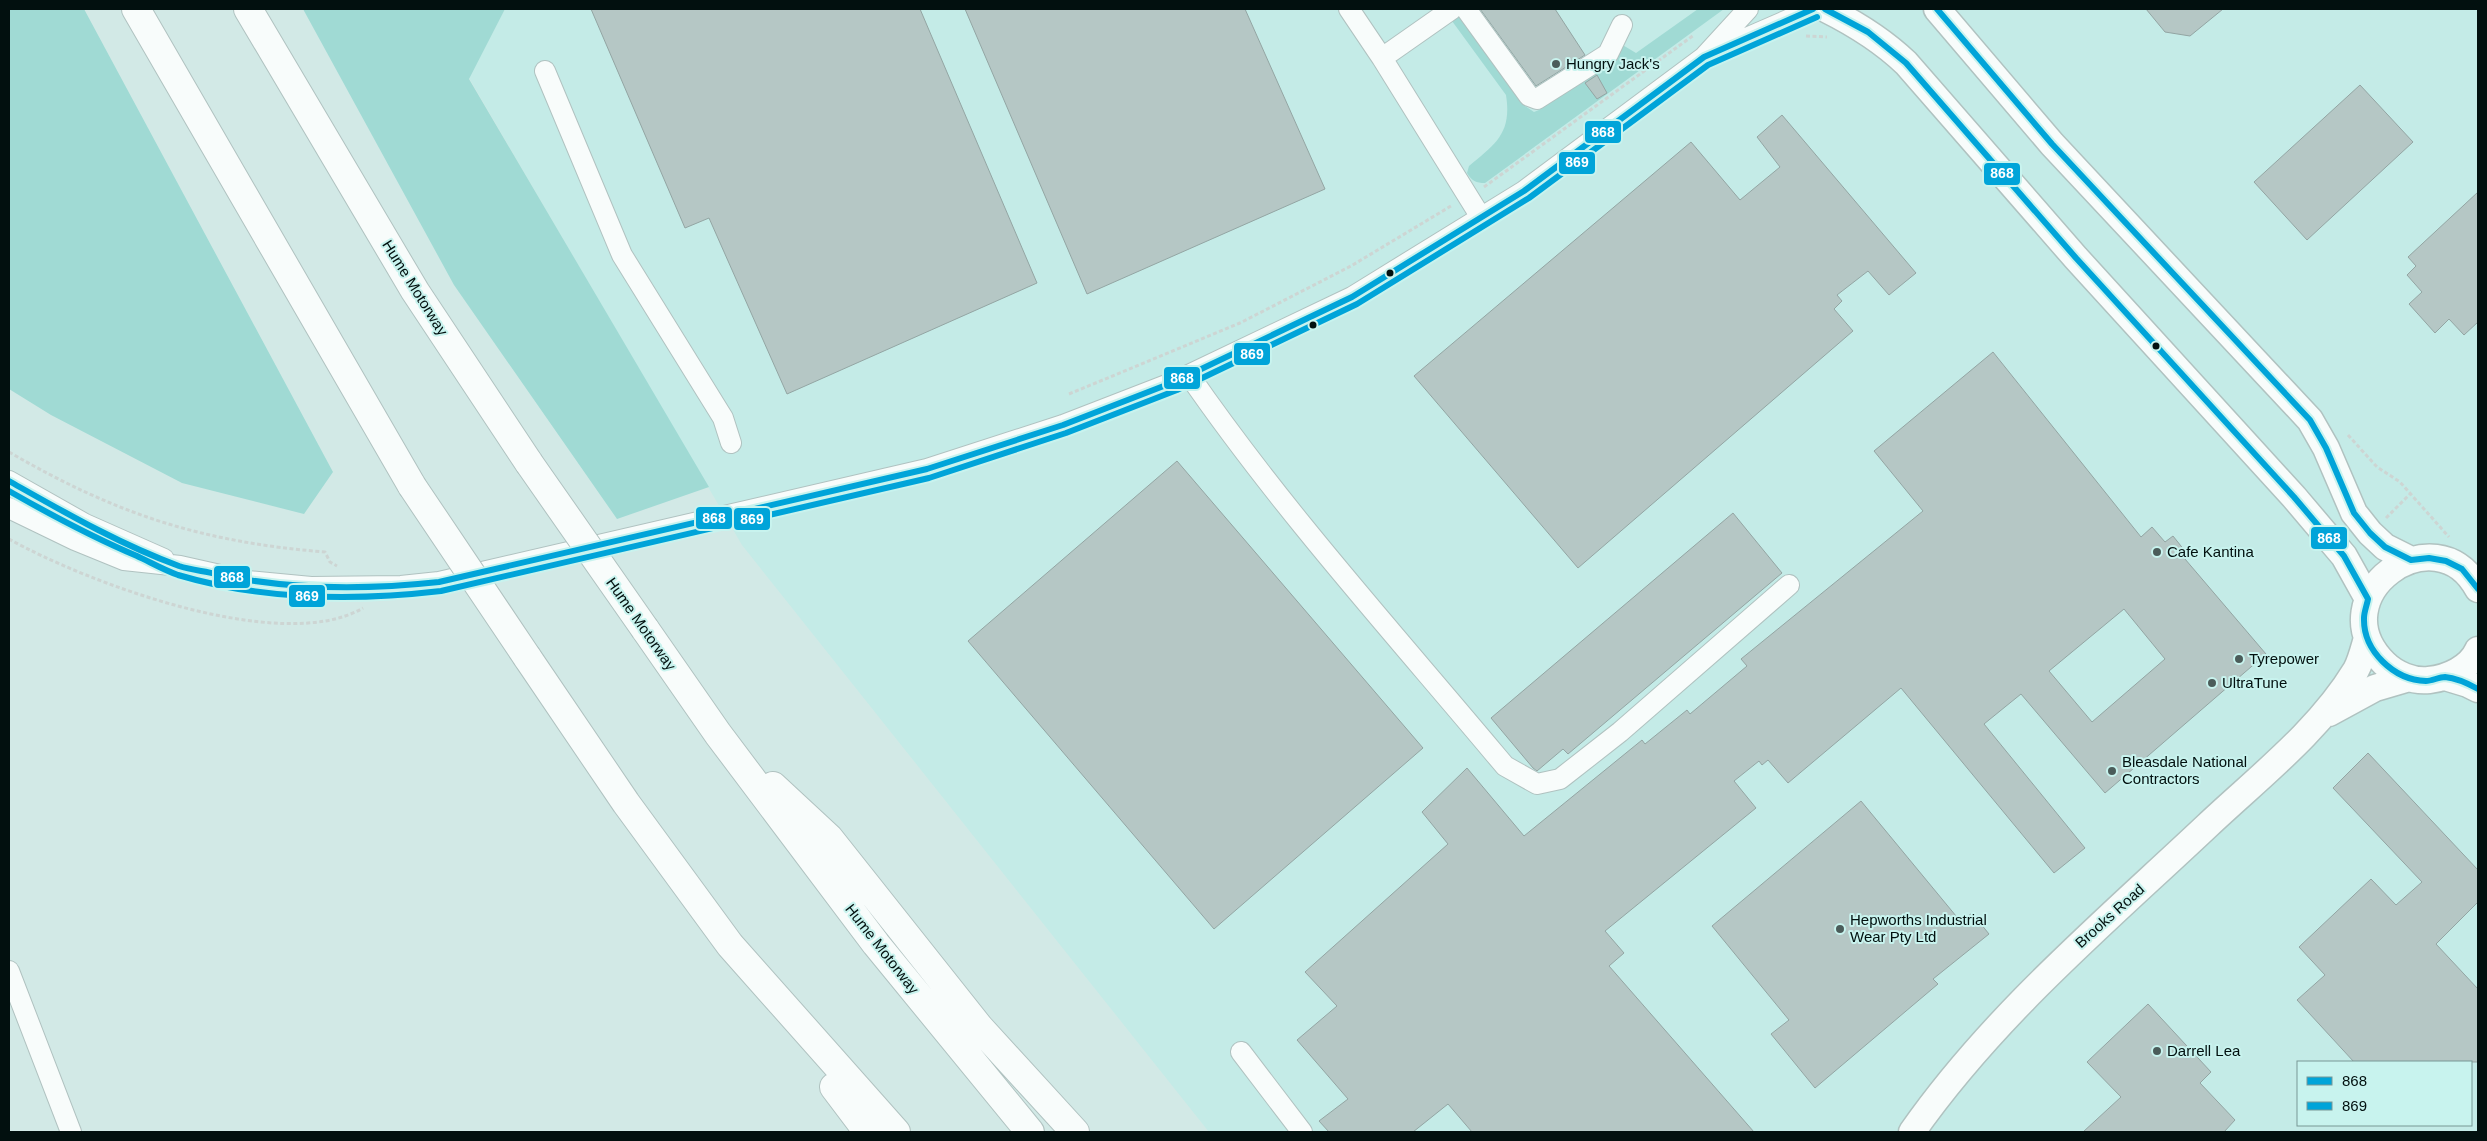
<svg xmlns="http://www.w3.org/2000/svg" width="2487" height="1141" font-family="Helvetica,sans-serif">
<style>
.built{fill:#c4ebe7;fill-rule:evenodd}
.green{fill:#a0dad4}
.building{fill:#b5c7c5;stroke:#93a5a3;fill-rule:evenodd}
.lines{fill:none;stroke-linecap:round;stroke-linejoin:round}
.minor-casing{stroke:#b0c2c0;stroke-width:22}
.major-casing{stroke:#b0c2c0;stroke-width:29}
.highway-casing{stroke:#b0c2c0;stroke-width:30}
.path{stroke:#cdd5d3;stroke-width:3;stroke-dasharray:4 2.5;stroke-linecap:butt}
.minor{stroke:#f8fcfb;stroke-width:20}
.major{stroke:#f8fcfb;stroke-width:26}
.highway{stroke:#f8fcfb;stroke-width:28}
.highway-bridge-casing{stroke:#b0c2c0;stroke-width:30;stroke-linecap:butt}
.highway-bridge{stroke:#f8fcfb;stroke-width:28}
.bus-1-casing{stroke:#c8f3ee;stroke-width:10}
.bus-2-casing{stroke:#c8f3ee;stroke-width:10}
.bus-1{stroke:#00a4d9;stroke-width:6}
.bus-2{stroke:#00a4d9;stroke-width:6}
.poi-dot{fill:#4b5c5a;stroke:#c8f3ee;stroke-width:2}
.bus-dot{fill:#02100f;stroke:#c8f3ee;stroke-width:2}
.labels{text-anchor:middle;stroke-width:4;stroke-linejoin:round;paint-order:stroke}
.poi-label{font-size:15px;fill:#02100f;stroke:#c8f3ee;text-anchor:start}
.street-label{font-size:15px;fill:#02100f;stroke:#c8f3ee}
.line-badge{stroke:#c8f3ee;stroke-width:2}
.badge-label{font-size:14px;text-anchor:middle;font-weight:bold;fill:#fff}
</style>
<rect width="100%" height="100%" fill="#d2e9e6"/>
<path class="built" d="M 505,9 L 2478,9 L 2478,1132 L 1209,1132 L 742,545 L 469,78 ZM 2298,1062 L 2471,1062 L 2471,1125 L 2298,1125 Z"/>
<path class="green" d="M 9,9 L 84,9 L 333,472 L 304,514 L 182,483 L 51,415 L 9,389 Z
M 303,9 L 505,9 L 469,79 L 709,487 L 617,519 L 454,285 Z
M 1698,9 L 1724,9 L 1485,183 C 1476,183 1472,181 1467,173 L 1469,166 C 1496,144 1512,133 1506,95 L 1452,21 L 1458,16 L 1525,106 L 1534,112 L 1539,110 L 1554,95 L 1621,44 L 1636,53 Z"/>
<path class="building" d="M 591,9 L 920,9 L 1037,283 L 787,394 L 709,218 L 685,228 Z
M 965,9 L 1245,9 L 1325,189 L 1087,294 Z
M 1480,9 L 1555,9 L 1585,55 L 1536,86 Z
M 2146,9 L 2223,9 L 2190,36 L 2165,32 Z
M 1597,75 L 1607,93 L 1597,99 L 1585,83 Z
M 2360,85 L 2413,142 L 2307,240 L 2254,182 Z
M 1782,115 L 1916,273 L 1889,295 L 1868,271 L 1837,295 L 1842,301 L 1834,309 L 1853,331 L 1578,568 L 1414,376 L 1691,142 L 1740,200 L 1780,167 L 1757,137 Z
M 2478,192 L 2478,322 L 2464,335 L 2449,319 L 2435,333 L 2409,304 L 2422,292 L 2407,275 L 2416,266 L 2408,257 Z
M 1993,352 L 2141,537 L 2152,527 L 2165,542 L 2173,536 L 2189,556 L 2185,559 L 2266,654 L 2105,793 L 2021,694 L 1984,724 L 2085,848 L 2054,873 L 1901,688 L 1788,783 L 1768,760 L 1762,765 L 1759,761 L 1734,781 L 1756,808 L 1605,931 L 1624,953 L 1609,966 L 1754,1132 L 1472,1132 L 1448,1104 L 1413,1132 L 1329,1132 L 1319,1121 L 1348,1099 L 1297,1040 L 1337,1006 L 1305,972 L 1448,844 L 1422,812 L 1467,768 L 1524,836 L 1642,740 L 1645,744 L 1687,710 L 1690,714 L 1747,666 L 1741,659 L 1923,511 L 1874,451 ZM 2124,609 L 2165,659 L 2092,722 L 2049,671 Z
M 1177,461 L 1423,748 L 1214,929 L 968,641 Z
M 1733,513 L 1782,573 L 1568,754 L 1563,749 L 1537,771 L 1533,768 L 1491,718 Z
M 2368,753 L 2478,870 L 2478,902 L 2436,944 L 2478,989 L 2478,1062 L 2354,1062 L 2297,1000 L 2325,975 L 2299,947 L 2371,879 L 2396,905 L 2422,882 L 2333,788 Z
M 1861,801 L 1961,922 L 1972,913 L 1989,934 L 1933,979 L 1938,984 L 1815,1088 L 1771,1034 L 1789,1020 L 1712,926 Z
M 2148,1004 L 2211,1072 L 2200,1083 L 2235,1120 L 2224,1132 L 2083,1132 L 2121,1097 L 2087,1062 Z"/>
<g class="lines">
<g class="minor-casing">
<path id="minor" d="M 1349,9 L 1382,58
M 1452,9 L 1382,58 L 1482,219
M 1466,9 L 1529,96 L 1537,99 L 1608,54 L 1622,25
M 1712,53 L 1813,9
M 545,71 L 622,255 L 723,418 L 731,443
M 1189,375 C 1281,508 1390,629 1494,753 L 1505,766 L 1537,784 L 1560,779 L 1620,732 L 1789,585
M 9,481 L 85,524 L 164,559
M 9,508 L 75,540 L 124,560 L 180,566 L 247,581 L 311,587 L 401,586 L 439,582 L 927,469 L 1063,425 L 1174,382 L 1352,297 L 1524,191 L 1704,57 L 1748,9
M 9,971 L 71,1132
M 1241,1052 L 1302,1132"/>
</g>
<g class="major-casing">
<path id="major" d="M 1826,9 C 1856,24 1882,40 1906,63 L 2076,258 L 2294,497 L 2344,556 L 2368,599
M 1937,9 L 2052,144 L 2310,420 L 2326,448 L 2354,513 L 2370,533 L 2385,547 L 2411,560
M 2478,589 C 2436,510 2317,596 2384,663 C 2395,674 2413,682 2429,680 C 2448,678 2470,668 2478,650
M 2445,677 L 2468,684 L 2478,689
M 2329,713 L 2375,688 L 2409,678
M 1912,1132 C 1994,1015 2104,923 2208,825 C 2259,777 2319,731 2356,670 C 2361,661 2364,648 2367,638"/>
</g>
<g class="highway-casing">
<path id="highway" d="M 136,9 L 412,486
M 248,9 L 415,291 L 529,463
M 645,629 L 718,734 L 876,944 L 1030,1132
M 527,657 L 626,803 L 730,945 L 896,1132
M 773,786 L 829,838 L 979,1027 L 1075,1132
M 834,1087 L 868,1132"/>
</g>
<path class="path" d="M 1806,36 L 1827,37
M 1484,187 L 1694,35
M 1069,394 L 1240,323 L 1351,266 L 1451,206
M 2348,435 L 2377,467 L 2400,482 L 2449,537
M 9,452 C 116,514 201,542 325,552 L 330,562 L 337,566
M 2386,518 L 2410,494
M 9,539 C 86,582 281,656 363,608"/>
<use href="#minor" class="minor"/>
<use href="#major" class="major"/>
<use href="#highway" class="highway"/>
<g class="highway-bridge-casing">
<path id="highway-bridge" d="M 529,463 L 645,629
M 412,486 L 527,657"/>
</g>
<use href="#highway-bridge" class="highway-bridge"/>
<g class="bus-1-casing">
<path id="bus-1" d="M 1825,9 L 1868,32 L 1906,63 L 2076,258 L 2294,497 L 2344,556 L 2368,599 C 2367,605 2364,612 2364,618 C 2363,651 2394,680 2426,681 C 2432,681 2439,677 2445,677 C 2456,678 2469,684 2478,689
M 1937,9 L 2052,144 L 2310,420 L 2326,448 L 2354,513 L 2370,533 L 2385,547 L 2411,560 L 2429,558 L 2446,561 L 2462,569 L 2478,589
M 9,481 C 64,512 119,544 179,566 C 191,570 204,571 216,574 C 289,590 365,590 439,582 L 927,469 L 1063,425 L 1174,382 L 1352,297 L 1524,191 L 1704,57 L 1813,9"/>
</g>
<g class="bus-2-casing">
<path id="bus-2" d="M 9,491 C 51,515 92,537 137,556 C 150,562 164,570 178,575 C 262,600 355,601 441,591 L 929,478 L 1066,433 L 1177,390 L 1357,304 L 1529,198 L 1708,65 L 1817,17"/>
</g>
<use href="#bus-1" class="bus-1"/>
<use href="#bus-2" class="bus-2"/>
</g>
<g class="poi-dot">
<circle cx="1556" cy="64" r="5"/>
<circle cx="2157" cy="552" r="5"/>
<circle cx="2239" cy="659" r="5"/>
<circle cx="2212" cy="683" r="5"/>
<circle cx="2112" cy="771" r="5"/>
<circle cx="1840" cy="929" r="5"/>
<circle cx="2157" cy="1051" r="5"/>
</g>
<g class="bus-dot">
<circle cx="1390" cy="273" r="4.5"/>
<circle cx="1313" cy="325" r="4.5"/>
<circle cx="2156" cy="346" r="4.5"/>
</g>
<g class="labels">
<g class="poi-label">
<text x="1566" y="69">Hungry Jack's</text>
<text x="2167" y="557">Cafe Kantina</text>
<text x="2249" y="664">Tyrepower</text>
<text x="2222" y="688">UltraTune</text>
<text x="2122" y="767">Bleasdale National<tspan x="2122" dy="17">Contractors</tspan></text>
<text x="1850" y="925">Hepworths Industrial<tspan x="1850" dy="17">Wear Pty Ltd</tspan></text>
<text x="2167" y="1056">Darrell Lea</text>
</g>
<g class="street-label">
<text transform="translate(415 288) rotate(58)" y="5">Hume Motorway</text>
<text transform="translate(641 624) rotate(55)" y="5">Hume Motorway</text>
<text transform="translate(2110 916) rotate(-42)" y="5">Brooks Road</text>
<text transform="translate(882 949) rotate(52)" y="5">Hume Motorway</text>
</g>
</g>
<g class="line-badge">
<rect x="1584" y="120" width="38" height="24" rx="5" fill="#00a4d9"/>
<rect x="1558" y="151" width="38" height="24" rx="5" fill="#00a4d9"/>
<rect x="1983" y="162" width="38" height="24" rx="5" fill="#00a4d9"/>
<rect x="1233" y="342" width="38" height="24" rx="5" fill="#00a4d9"/>
<rect x="1163" y="366" width="38" height="24" rx="5" fill="#00a4d9"/>
<rect x="695" y="506" width="38" height="24" rx="5" fill="#00a4d9"/>
<rect x="733" y="507" width="38" height="24" rx="5" fill="#00a4d9"/>
<rect x="2310" y="526" width="38" height="24" rx="5" fill="#00a4d9"/>
<rect x="213" y="565" width="38" height="24" rx="5" fill="#00a4d9"/>
<rect x="288" y="584" width="38" height="24" rx="5" fill="#00a4d9"/>
</g>
<g class="badge-label">
<text x="1603" y="137">868</text>
<text x="1577" y="167">869</text>
<text x="2002" y="178">868</text>
<text x="1252" y="359">869</text>
<text x="1182" y="383">868</text>
<text x="714" y="523">868</text>
<text x="752" y="524">869</text>
<text x="2329" y="543">868</text>
<text x="232" y="582">868</text>
<text x="307" y="601">869</text>
</g>
<rect width="2487" height="1141" fill="none" stroke="#02100f" stroke-width="20"/>
<rect x="2297" y="1061" width="175" height="65" fill="#c8f3ee" stroke="#799895"/>
<rect x="2307" y="1077" width="25" height="8" fill="#00a4d9" stroke="#799895"/>
<text x="2342" y="1086" font-size="15" fill="#02100f">868</text>
<rect x="2307" y="1102" width="25" height="8" fill="#00a4d9" stroke="#799895"/>
<text x="2342" y="1111" font-size="15" fill="#02100f">869</text>
</svg>
